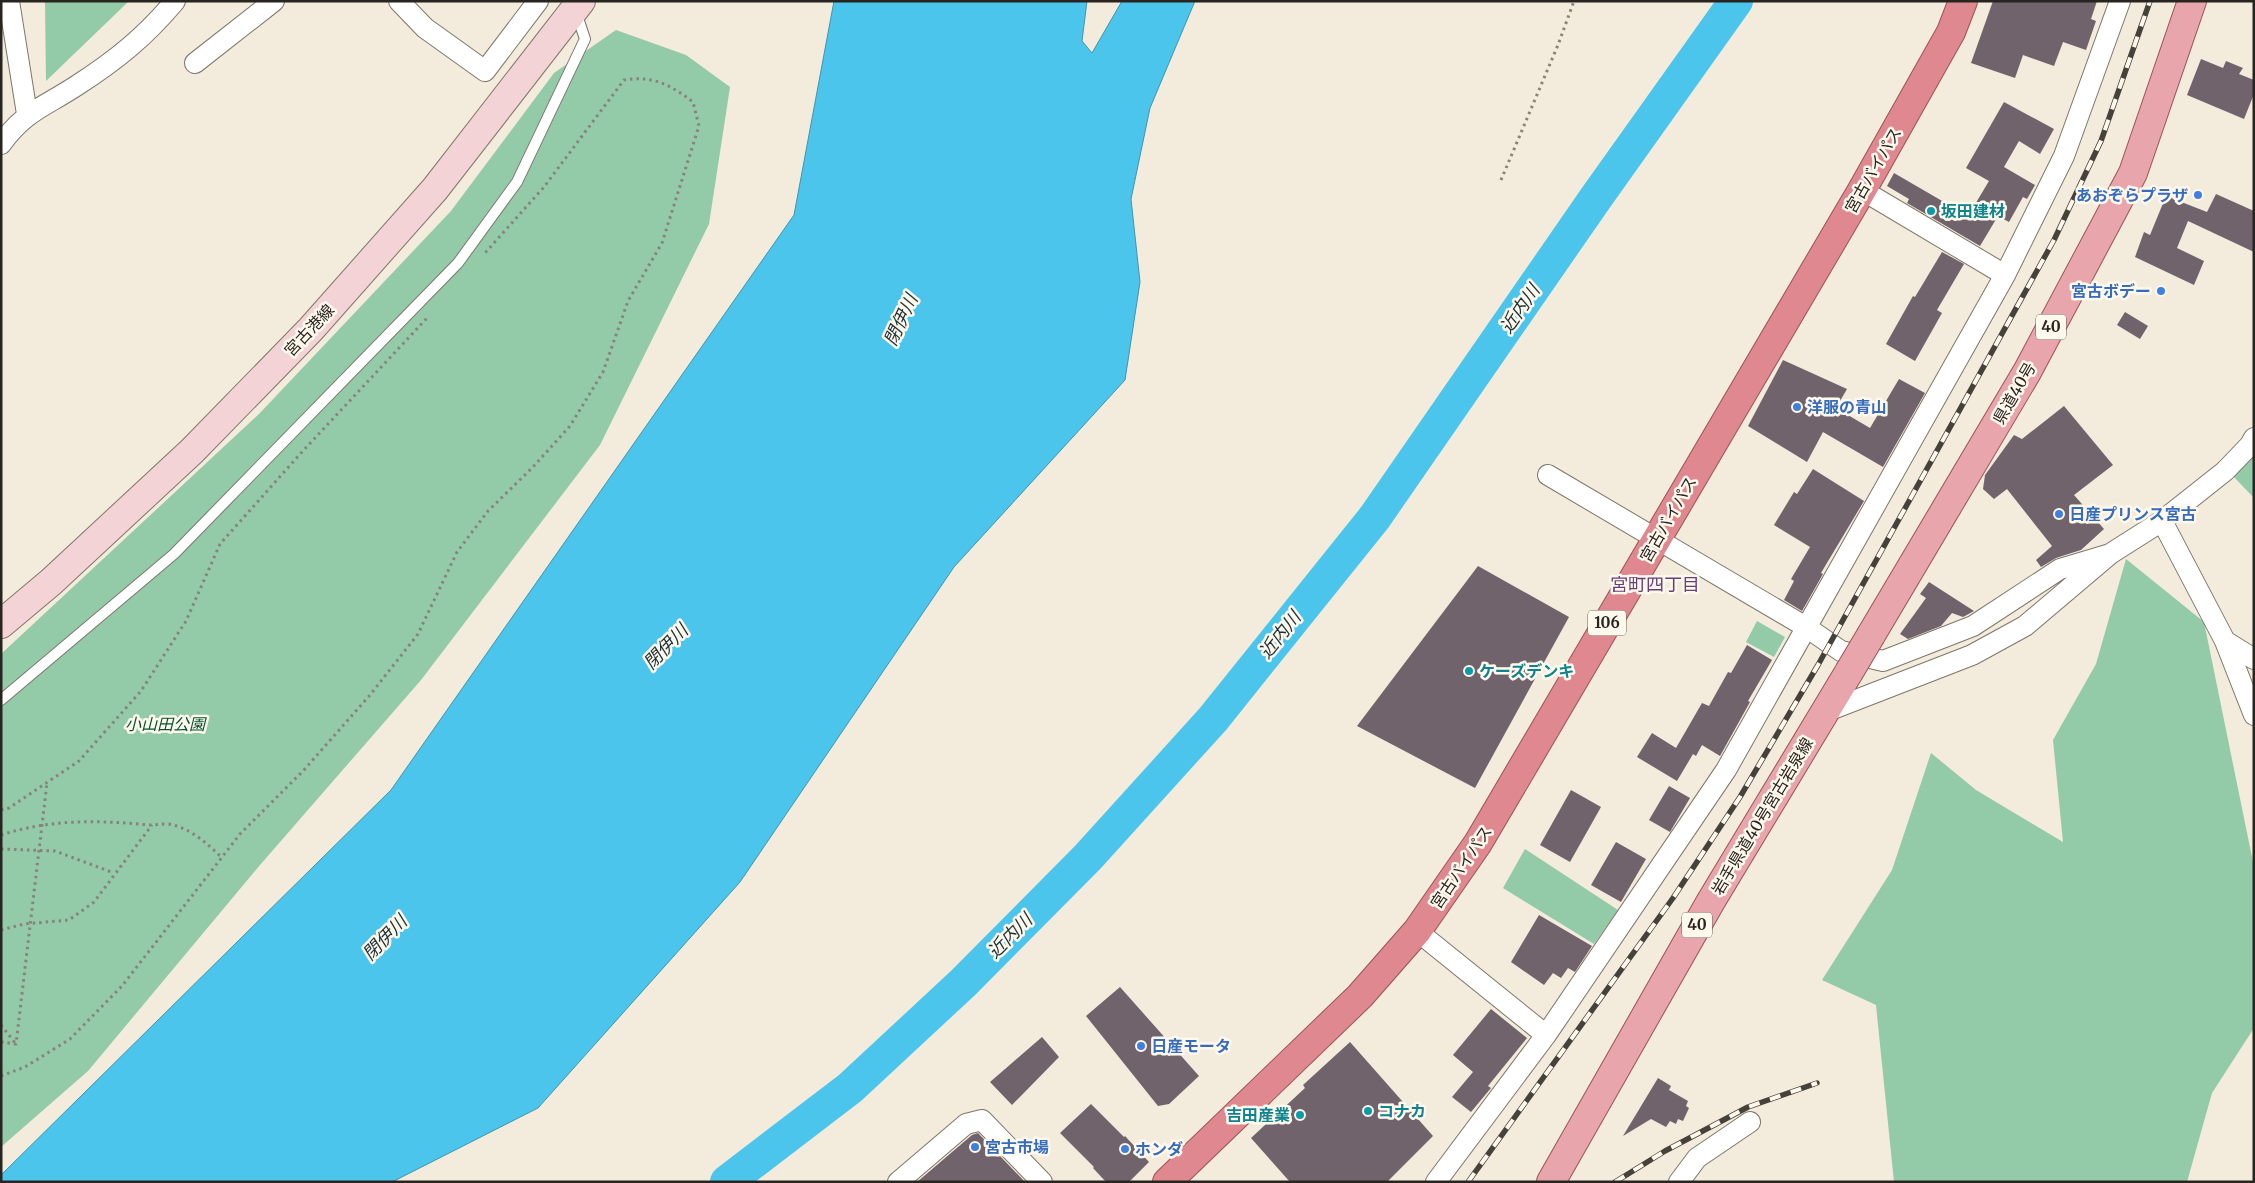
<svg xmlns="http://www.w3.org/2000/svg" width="2255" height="1183" font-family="Merriweather,'Noto Sans JP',serif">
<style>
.green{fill:#93caa8}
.water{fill:#4bc5eb;stroke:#4095ae}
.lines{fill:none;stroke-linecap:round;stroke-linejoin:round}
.river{stroke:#4bc5eb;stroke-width:34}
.building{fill:#71636c}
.service-casing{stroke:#7e7769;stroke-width:12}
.minor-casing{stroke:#7e7769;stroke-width:22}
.secondary-casing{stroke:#7e7769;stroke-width:30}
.primary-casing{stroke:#9a5257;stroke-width:30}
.trunk-casing{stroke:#9a5257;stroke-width:30}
.path{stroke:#888379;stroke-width:3;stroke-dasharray:2.5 4;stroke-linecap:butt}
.service{stroke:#fff;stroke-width:10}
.minor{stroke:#fff;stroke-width:20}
.secondary{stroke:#f3d3d5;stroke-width:28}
.primary{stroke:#e8a6ac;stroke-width:28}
.trunk{stroke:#e08890;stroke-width:28}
.rail-casing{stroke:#46423b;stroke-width:5.5}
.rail{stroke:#fff8ec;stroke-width:4;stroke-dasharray:11;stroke-linecap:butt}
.primary-bridge-casing{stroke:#9a5257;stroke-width:30;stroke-linecap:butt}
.primary-bridge{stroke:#e8a6ac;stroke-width:28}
.shop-dot{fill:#3f7fe0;stroke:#fff8ec;stroke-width:2}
.culture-dot{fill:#0f9aa8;stroke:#fff8ec;stroke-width:2}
.labels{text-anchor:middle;stroke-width:5;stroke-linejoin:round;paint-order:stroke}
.shield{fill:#fff8ec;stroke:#68645d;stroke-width:1}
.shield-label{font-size:15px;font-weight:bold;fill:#282520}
.street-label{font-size:16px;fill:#282520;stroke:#fff8ec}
.shop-label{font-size:16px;font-weight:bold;fill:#366cbe;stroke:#fff8ec;text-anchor:start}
.culture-label{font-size:16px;font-weight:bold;fill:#0d838f;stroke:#fff8ec;text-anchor:start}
.park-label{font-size:16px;font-style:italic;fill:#03512f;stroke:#fff8ec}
.water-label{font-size:18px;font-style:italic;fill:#1b3037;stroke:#fff8ec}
.neighbourhood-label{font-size:18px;fill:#673e75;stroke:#fff8ec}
</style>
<rect width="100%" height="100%" fill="#f3ebdb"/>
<path class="green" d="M 45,1 L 129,1 L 46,81 Z
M 616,30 L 686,55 L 730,87 L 709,224 L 600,445 L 421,680 L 260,865 L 88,1071 L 1,1147 L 1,654 L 259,414 L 451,211 L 554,73 Z
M 2254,438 L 2254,498 L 2233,476 Z
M 2126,559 L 2204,622 L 2254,867 L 2254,1028 L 2212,1093 L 2187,1182 L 1894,1182 L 1876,1005 L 1822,980 L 1892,870 L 1931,753 L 1976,790 L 2063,842 L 2053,740 L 2096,664 Z
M 1757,621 L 1785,637 L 1774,657 L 1746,642 Z
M 1525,849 L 1618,910 L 1594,944 L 1503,888 Z"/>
<path class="water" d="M 834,1 L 1087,1 L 1082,41 L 1092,53 L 1122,1 L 1195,1 L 1150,108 L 1131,199 L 1140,282 L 1125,380 L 954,567 L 740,882 L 538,1108 L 392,1182 L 1,1182 L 1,1175 L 391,790 L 794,215 Z"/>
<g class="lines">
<path class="river" d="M 727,1182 L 850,1088 L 963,983 L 1088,857 L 1213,719 L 1375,517 L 1595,199 L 1736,1"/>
</g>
<path class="building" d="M 1993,1 L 2097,1 L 2091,19 L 2096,21 L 2086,50 L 2063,42 L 2054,66 L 2023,55 L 2015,78 L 1971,63 Z
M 2201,59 L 2223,68 L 2226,61 L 2243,68 L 2239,74 L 2254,80 L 2254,94 L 2244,119 L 2187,95 Z
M 2004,102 L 2054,129 L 2040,154 L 2019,141 L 2004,167 L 2035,185 L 2027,199 L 2023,197 L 2009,222 L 1998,216 L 1980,246 L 1907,203 L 1909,199 L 1887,186 L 1894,173 L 1968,216 L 1989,181 L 1966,168 Z
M 2216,194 L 2254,211 L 2254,252 L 2188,221 L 2177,248 L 2204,261 L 2194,285 L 2135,257 L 2144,232 L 2150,235 L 2166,196 L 2207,212 Z
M 1942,252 L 1964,264 L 1937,310 L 1942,313 L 1915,361 L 1886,344 L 1913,296 L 1915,297 Z
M 2125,312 L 2148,326 L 2140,339 L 2117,325 Z
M 1783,360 L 1847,389 L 1836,408 L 1870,428 L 1899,379 L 1925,393 L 1883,467 L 1823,432 L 1807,462 L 1748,426 Z
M 2064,406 L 2113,465 L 2074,495 L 2104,529 L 2081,550 L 2056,558 L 2041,567 L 2036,560 L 2052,546 L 2007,489 L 1994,499 L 1983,489 L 1985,475 L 2014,435 L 2022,439 Z
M 1813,469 L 1864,501 L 1821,573 L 1823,574 L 1802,611 L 1784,600 L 1794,581 L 1791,579 L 1810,547 L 1774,525 L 1794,492 L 1797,494 Z
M 1478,566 L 1569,617 L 1475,788 L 1357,726 Z
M 1929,582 L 1974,611 L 1963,617 L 1952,613 L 1941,626 L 1908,639 L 1900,634 L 1926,598 L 1920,594 Z
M 1747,645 L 1772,660 L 1748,701 L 1750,702 L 1720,756 L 1702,745 L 1696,756 L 1693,754 L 1677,781 L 1637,757 L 1652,733 L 1676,748 L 1702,703 L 1709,706 L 1728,672 L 1731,673 Z
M 1669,786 L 1690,798 L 1670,832 L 1649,820 Z
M 1571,790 L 1601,807 L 1570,862 L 1540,845 Z
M 1616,842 L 1646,859 L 1621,902 L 1591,885 Z
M 1539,915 L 1592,946 L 1575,972 L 1568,968 L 1561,978 L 1553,973 L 1544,985 L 1511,962 Z
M 1120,987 L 1199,1076 L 1169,1104 L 1158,1106 L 1086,1016 Z
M 1491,1009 L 1527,1038 L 1488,1086 L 1491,1088 L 1471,1112 L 1452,1097 L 1473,1072 L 1453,1055 Z
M 1042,1037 L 1059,1057 L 1012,1105 L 990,1082 Z
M 1350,1042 L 1433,1136 L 1387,1182 L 1290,1182 L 1251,1138 L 1305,1088 L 1303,1085 Z
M 1658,1078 L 1671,1086 L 1669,1090 L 1688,1101 L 1686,1106 L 1689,1108 L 1683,1121 L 1678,1119 L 1676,1124 L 1670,1121 L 1666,1127 L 1651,1119 L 1623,1136 Z
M 1091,1104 L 1124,1137 L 1125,1136 L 1149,1162 L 1129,1182 L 1106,1182 L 1093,1168 L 1094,1167 L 1060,1133 Z
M 978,1133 L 1025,1182 L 917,1182 L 972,1135 Z"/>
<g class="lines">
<g class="service-casing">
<path id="service" d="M 1,700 L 174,554 L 458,263 L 517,182 L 585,39 L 576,12"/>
</g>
<g class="minor-casing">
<path id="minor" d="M 9,1 L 27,114
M 399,1 L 425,28 L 485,71 L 538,1
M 195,63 L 274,1
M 1,144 C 25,111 44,107 76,86 C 115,61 145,37 175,1
M 1862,190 L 2005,275
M 1548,475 L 1806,627 L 1841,651 L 1883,661 L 1973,626 L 2060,569 L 2110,554
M 2162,521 L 2225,641 L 2254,715
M 2225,641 L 2254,659
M 1825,712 L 1972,655 L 2025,626 L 2110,554 L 2162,521 L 2225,471 L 2250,445 L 2254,438
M 1417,931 L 1546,1035
M 898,1182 L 966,1124 L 982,1120 L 1042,1182
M 1436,1182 L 1546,1035 L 1726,770 L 2005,275 L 2064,156 L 2120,1
M 1679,1182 L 1697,1158 L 1750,1122"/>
</g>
<g class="secondary-casing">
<path id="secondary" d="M 1,624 L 51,582 L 192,451 L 311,329 L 435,189 L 581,1"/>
</g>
<g class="primary-casing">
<path id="primary" d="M 1871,635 L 2027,372 L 2133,173 L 2192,1
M 1551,1182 L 1711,901 L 1849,672"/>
</g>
<g class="trunk-casing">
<path id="trunk" d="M 1167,1182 L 1360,996 L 1417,931 L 1478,843 L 1862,190 L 1951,32 L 1963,1"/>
</g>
<path class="path" d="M 1501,180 L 1558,45 L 1574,1
M 1,810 L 9,808 L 79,761 L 141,691 L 186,621 L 220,544 L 301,453 L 428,317
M 1,835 C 50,819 98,820 149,825 C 155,825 161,824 168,824 C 189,827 207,843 222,858
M 1,849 L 55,851 L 114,873
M 1,930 L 24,924 L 69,920 L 94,902 L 152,825
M 1,1025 L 16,1044
M 1,1042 L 16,1044 L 47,783
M 1,1076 L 25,1067 L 70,1039 L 122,986 L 240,834 L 303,771 L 370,695 L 418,634 L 457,552 L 488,511 L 533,467 L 570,426 L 603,372 L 628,301 L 662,243 L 699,126 L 693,102 C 671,85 652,75 624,80 L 544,187 L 485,253"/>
<use href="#service" class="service"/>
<use href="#minor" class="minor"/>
<use href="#secondary" class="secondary"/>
<use href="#primary" class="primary"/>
<use href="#trunk" class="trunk"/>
<g class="rail-casing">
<path id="rail" d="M 1468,1182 L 1673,898 L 1740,797 L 1818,665 L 2054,240 L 2101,141 L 2150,1
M 1615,1182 L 1665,1151 L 1748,1107 L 1817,1083"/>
</g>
<use href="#rail" class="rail"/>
<g class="primary-bridge-casing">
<path id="primary-bridge" d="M 1849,672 L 1871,635"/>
</g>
<use href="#primary-bridge" class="primary-bridge"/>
</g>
<g class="shop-dot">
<circle cx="2198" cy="195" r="5"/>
<circle cx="2161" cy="291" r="5"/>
<circle cx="1797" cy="407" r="5"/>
<circle cx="2059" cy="514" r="5"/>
<circle cx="1141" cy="1046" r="5"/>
<circle cx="975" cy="1147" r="5"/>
<circle cx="1125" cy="1149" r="5"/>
</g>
<g class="culture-dot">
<circle cx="1931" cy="211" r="5"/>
<circle cx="1469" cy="671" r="5"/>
<circle cx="1368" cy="1111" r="5"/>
<circle cx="1300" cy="1115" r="5"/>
</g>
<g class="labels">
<g class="shield">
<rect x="2036" y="314.5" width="30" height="25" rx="4"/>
<rect x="1588" y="610.5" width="38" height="25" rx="4"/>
<rect x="1682" y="912.5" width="30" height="25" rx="4"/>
</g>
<g class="shield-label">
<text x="2051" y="332">40</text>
<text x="1607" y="628">106</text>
<text x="1697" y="930">40</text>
</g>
<g class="street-label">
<text transform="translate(1873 170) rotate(-60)" y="6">宮古バイパス</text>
<text transform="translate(309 330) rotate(-47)" y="6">宮古港線</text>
<text transform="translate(2014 393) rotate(-60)" y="6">県道40号</text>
<text transform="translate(1668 519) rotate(-60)" y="6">宮古バイパス</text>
<text transform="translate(1762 816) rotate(-59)" y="6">岩手県道40号宮古岩泉線</text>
<text transform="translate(1461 867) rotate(-56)" y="6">宮古バイパス</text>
</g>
<g class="shop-label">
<text x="2188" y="201" text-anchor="end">あおぞらプラザ</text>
<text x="2151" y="297" text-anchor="end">宮古ボデー</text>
<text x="1807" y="413">洋服の青山</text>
<text x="2069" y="520">日産プリンス宮古</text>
<text x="1151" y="1052">日産モータ</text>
<text x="985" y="1153">宮古市場</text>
<text x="1135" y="1155">ホンダ</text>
</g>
<g class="culture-label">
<text x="1941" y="217">坂田建材</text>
<text x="1479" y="677">ケーズデンキ</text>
<text x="1378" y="1117">コナカ</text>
<text x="1290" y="1121" text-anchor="end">吉田産業</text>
</g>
<g class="park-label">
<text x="165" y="730">小山田公園</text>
</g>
<g class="water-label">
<text transform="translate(1520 309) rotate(-55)" y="6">近内川</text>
<text transform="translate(901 320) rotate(-65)" y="6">閉伊川</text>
<text transform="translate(1280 635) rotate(-51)" y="6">近内川</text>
<text transform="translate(666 647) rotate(-46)" y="6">閉伊川</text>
<text transform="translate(1010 936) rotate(-45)" y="6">近内川</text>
<text transform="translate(385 938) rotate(-46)" y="6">閉伊川</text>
</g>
<g class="neighbourhood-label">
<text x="1655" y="591">宮町四丁目</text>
</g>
</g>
<rect width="2255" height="1183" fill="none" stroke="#282520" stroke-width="5"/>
</svg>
